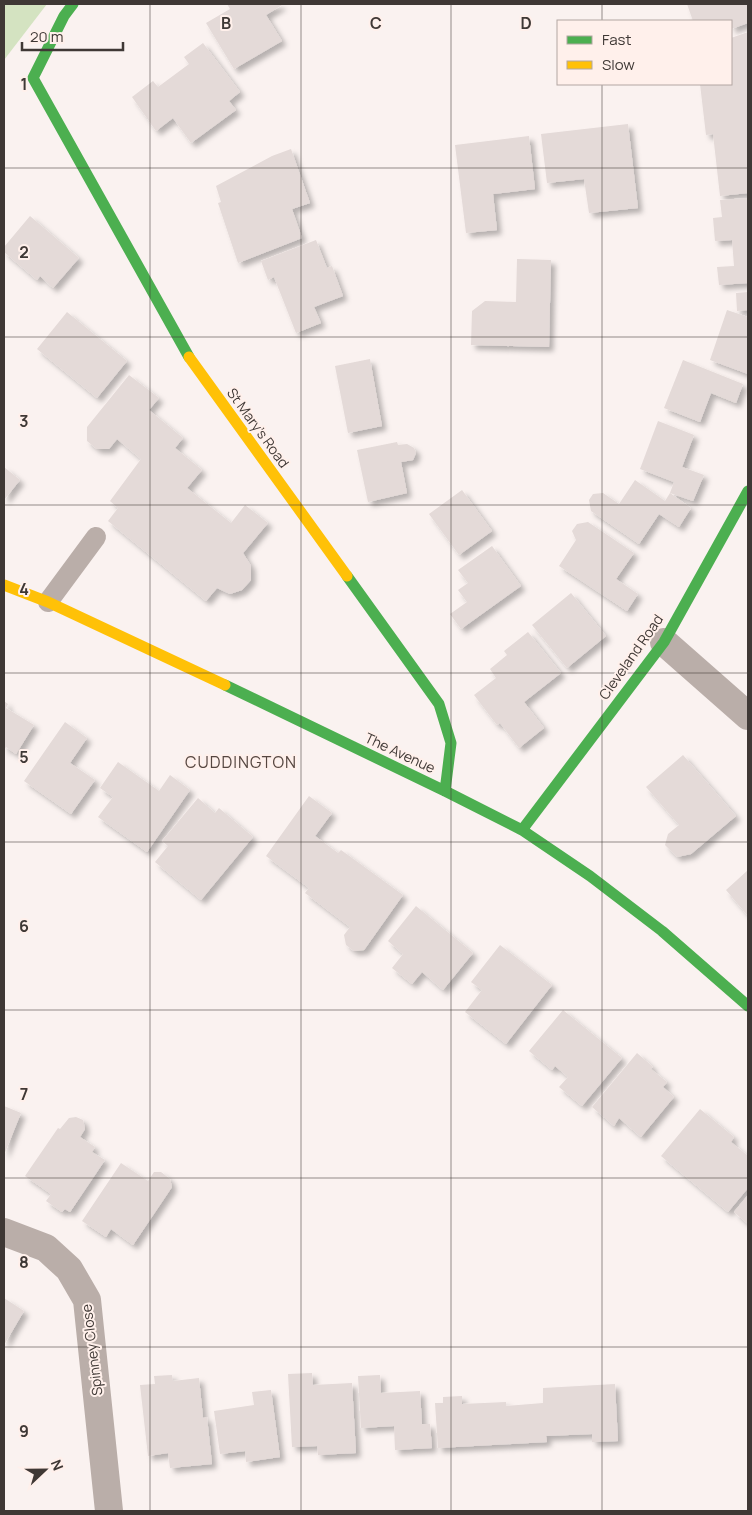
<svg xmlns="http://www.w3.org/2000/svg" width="752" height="1515" font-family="Manrope,sans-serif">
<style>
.green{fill:#d4e3c1}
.building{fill:#e4dad8;filter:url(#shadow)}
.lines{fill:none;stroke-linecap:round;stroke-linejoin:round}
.lane{stroke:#baaea9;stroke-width:20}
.street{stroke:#baaea9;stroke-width:28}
.fast{stroke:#4caf50;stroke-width:11}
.slow{stroke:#ffc107;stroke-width:11}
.grid{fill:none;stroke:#3f3835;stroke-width:1;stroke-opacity:0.55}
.labels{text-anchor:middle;stroke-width:4;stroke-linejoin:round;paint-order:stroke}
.street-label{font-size:14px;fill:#3f3835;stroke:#fff0eb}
.quarter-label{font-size:16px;letter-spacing:1px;fill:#554640;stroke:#fff0eb}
.grid-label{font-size:16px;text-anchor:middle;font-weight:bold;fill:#3f3835;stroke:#fff0eb;stroke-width:4;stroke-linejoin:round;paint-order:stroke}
</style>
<defs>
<filter id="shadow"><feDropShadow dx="4.5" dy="4.5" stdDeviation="2.5" flood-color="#0004"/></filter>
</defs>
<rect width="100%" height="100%" fill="#faf2f0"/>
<path class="green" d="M 4,4 L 47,4 L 4,60 Z"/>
<path class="building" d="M 227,4 L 281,4 L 282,5 L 266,15 L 282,41 L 234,69 L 206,23 L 230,9 Z
M 687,4 L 748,4 L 748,23 L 731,29 L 731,21 L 693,21 Z
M 748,32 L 748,193 L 720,196 L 713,134 L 706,135 L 700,84 L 731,84 L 731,38 Z
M 203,43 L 240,92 L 229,101 L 236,110 L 191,143 L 173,118 L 156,131 L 132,97 L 153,81 L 158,87 L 189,64 L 184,57 Z
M 628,124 L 638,208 L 589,213 L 584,179 L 547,183 L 541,134 Z
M 529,136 L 535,189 L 493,194 L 497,230 L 466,233 L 455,145 Z
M 291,149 L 310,203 L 292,209 L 302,238 L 238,263 L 218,203 L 221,202 L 216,186 L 272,156 Z
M 748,198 L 748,283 L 719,285 L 717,267 L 734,266 L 732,240 L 715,241 L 713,218 L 722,217 L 720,200 Z
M 30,216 L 79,258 L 53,288 L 40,276 L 37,280 L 4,252 L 4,247 Z
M 316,240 L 327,268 L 332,266 L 343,296 L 314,307 L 321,323 L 296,333 L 274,277 L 268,280 L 261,261 Z
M 517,259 L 551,260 L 549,347 L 471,345 L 472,311 L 485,301 L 516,302 Z
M 748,292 L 748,310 L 737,311 L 736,293 Z
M 727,310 L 748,317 L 748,374 L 710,360 Z
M 67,312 L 127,361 L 97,398 L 37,349 Z
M 370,359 L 382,426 L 348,433 L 335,366 Z
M 683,360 L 743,384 L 736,403 L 711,393 L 700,422 L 664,408 Z
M 129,375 L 159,398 L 149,410 L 183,438 L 175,448 L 202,470 L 187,488 L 231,523 L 245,505 L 268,523 L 243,553 L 251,566 L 251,580 L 242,590 L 230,594 L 217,588 L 206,601 L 108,521 L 118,508 L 110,501 L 141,459 L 117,439 L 109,449 L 97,449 L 87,441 L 87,427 Z
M 658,421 L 694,435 L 682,467 L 704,475 L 693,501 L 670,493 L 674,482 L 640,469 Z
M 397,442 L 398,445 L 407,444 L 414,448 L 416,453 L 413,460 L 401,462 L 407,493 L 368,502 L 357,450 Z
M 4,467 L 20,480 L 4,500 Z
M 635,480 L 665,501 L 670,493 L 691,508 L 679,527 L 659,514 L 639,544 L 591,511 L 589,500 L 593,494 L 603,493 L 619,504 Z
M 462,490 L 492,531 L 459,555 L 429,514 Z
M 588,522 L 634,553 L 616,579 L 638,594 L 627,611 L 559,566 L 576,540 L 572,531 L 577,524 Z
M 492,546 L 521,586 L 461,629 L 450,614 L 467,602 L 458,590 L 468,583 L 458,570 Z
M 571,593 L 606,636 L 567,668 L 532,625 Z
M 528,632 L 561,673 L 524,702 L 544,728 L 519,748 L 500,723 L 497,725 L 474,695 L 496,678 L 490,669 L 507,655 L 504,651 Z
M 4,701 L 8,704 L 6,708 L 34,725 L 16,754 L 6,747 L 4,751 Z
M 65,722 L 87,738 L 70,763 L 95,780 L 71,814 L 24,781 Z
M 683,755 L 736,816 L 691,854 L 677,857 L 665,845 L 668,834 L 679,825 L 646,787 Z
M 118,762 L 159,791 L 170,775 L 190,790 L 147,852 L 98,817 L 113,797 L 100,788 Z
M 309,796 L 332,813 L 315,836 L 338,853 L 341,850 L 403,895 L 364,950 L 354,951 L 346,945 L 344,935 L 350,927 L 305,893 L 309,888 L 266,856 Z
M 198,798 L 215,813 L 219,808 L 253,837 L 201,900 L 155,862 L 168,846 L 162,841 Z
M 748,870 L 748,916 L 726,890 Z
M 416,906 L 473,953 L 443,990 L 422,972 L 412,984 L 392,968 L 403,954 L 388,941 Z
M 500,945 L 552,985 L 506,1044 L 465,1012 L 482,990 L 471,982 Z
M 563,1010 L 622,1058 L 582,1106 L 559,1087 L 568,1077 L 555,1066 L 552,1070 L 529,1051 Z
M 637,1053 L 653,1067 L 651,1069 L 667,1082 L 663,1087 L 674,1097 L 641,1137 L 619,1118 L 614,1126 L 592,1107 Z
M 4,1106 L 21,1113 L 4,1155 Z
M 700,1109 L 734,1137 L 731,1142 L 748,1156 L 748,1188 L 728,1212 L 661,1156 Z
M 76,1117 L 83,1120 L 85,1129 L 80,1137 L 95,1147 L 92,1152 L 105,1160 L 70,1212 L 65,1209 L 62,1212 L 46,1201 L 51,1194 L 25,1176 L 58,1128 L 60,1129 L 69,1118 Z
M 121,1163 L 148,1181 L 154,1172 L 161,1172 L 170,1179 L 172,1187 L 133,1245 L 111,1229 L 106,1237 L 82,1221 Z
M 748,1195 L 748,1224 L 734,1212 Z
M 4,1298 L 24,1311 L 4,1345 Z
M 312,1373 L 313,1385 L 352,1383 L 356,1453 L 318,1455 L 317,1446 L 292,1447 L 288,1374 Z
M 172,1375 L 173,1381 L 199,1378 L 203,1418 L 207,1417 L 212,1464 L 170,1468 L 168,1453 L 148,1456 L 140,1385 L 155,1384 L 154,1376 Z
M 380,1375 L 381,1393 L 420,1391 L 422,1424 L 430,1424 L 432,1448 L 395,1450 L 394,1426 L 361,1428 L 358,1376 Z
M 615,1384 L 618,1441 L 592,1442 L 592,1434 L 546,1436 L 547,1442 L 438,1448 L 435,1403 L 443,1403 L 443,1397 L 462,1396 L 462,1404 L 506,1402 L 506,1406 L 543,1403 L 543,1388 Z
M 271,1390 L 280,1457 L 246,1462 L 245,1451 L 220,1454 L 214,1411 L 254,1405 L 252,1392 Z"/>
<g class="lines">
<path class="lane" d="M 48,602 L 96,537"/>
<path class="street" d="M 664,642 L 748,716
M 4,1232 L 46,1248 L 69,1269 L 87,1300 L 109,1511"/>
<path class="fast" d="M 73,4 L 64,16 L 33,78 L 189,357
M 347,576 L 439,704 L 451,743 L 445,791
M 225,685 L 445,791 L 522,830 L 590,876 L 662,931 L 748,1006
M 522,830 L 664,642 L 748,491"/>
<path class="slow" d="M 189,357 L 347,576
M 4,585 L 48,602 L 225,685"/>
</g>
<path class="grid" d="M 150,4 L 150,1511M 301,4 L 301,1511M 451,4 L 451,1511M 602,4 L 602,21M 602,84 L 602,1511M 4,168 L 748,168M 4,337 L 748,337M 4,505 L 748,505M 4,673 L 748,673M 4,842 L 748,842M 4,1010 L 748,1010M 4,1178 L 748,1178M 4,1347 L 748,1347"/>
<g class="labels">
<g class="street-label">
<text transform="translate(258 428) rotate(54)" y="5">St Mary's Road</text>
<text transform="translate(631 657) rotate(-55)" y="5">Cleveland Road</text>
<text transform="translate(400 753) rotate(25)" y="5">The Avenue</text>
<text transform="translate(92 1350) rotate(-97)" y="5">Spinney Close</text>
</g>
<g class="quarter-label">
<text x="241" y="768">CUDDINGTON</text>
</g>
</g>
<g class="grid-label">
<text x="226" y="29">B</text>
<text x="376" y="29">C</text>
<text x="526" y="29">D</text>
<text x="24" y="90">1</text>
<text x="24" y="258">2</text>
<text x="24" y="427">3</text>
<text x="24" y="595">4</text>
<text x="24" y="763">5</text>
<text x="24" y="932">6</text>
<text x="24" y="1100">7</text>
<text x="24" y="1268">8</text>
<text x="24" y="1437">9</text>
</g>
<rect width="752" height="1515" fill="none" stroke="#3f3835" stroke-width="10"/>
<rect x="557" y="20" width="175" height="65" fill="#fff0eb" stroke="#b2a6a2"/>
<rect x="567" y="36" width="25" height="8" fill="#4caf50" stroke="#b2a6a2"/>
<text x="602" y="45" font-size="15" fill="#3f3835">Fast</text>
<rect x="567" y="61" width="25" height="8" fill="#ffc107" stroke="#b2a6a2"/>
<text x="602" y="70" font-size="15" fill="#3f3835">Slow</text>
<g transform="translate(45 1470) rotate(68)" stroke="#fff0eb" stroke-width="4" paint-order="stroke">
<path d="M0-4L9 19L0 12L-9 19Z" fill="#3f3835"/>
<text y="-8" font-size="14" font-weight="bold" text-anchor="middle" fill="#3f3835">N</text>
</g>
<path d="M22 42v8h101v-8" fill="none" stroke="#3f3835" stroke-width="2.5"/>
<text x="30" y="42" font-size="15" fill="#3f3835" stroke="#fff0eb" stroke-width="4" paint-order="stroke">20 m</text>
</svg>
